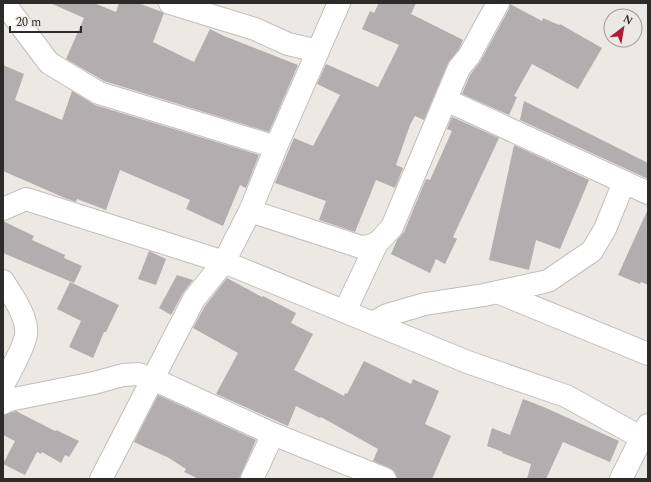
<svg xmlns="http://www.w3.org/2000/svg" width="651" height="482" font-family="Spectral,serif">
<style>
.building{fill:#b2adae}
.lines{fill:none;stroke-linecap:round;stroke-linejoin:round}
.minor-casing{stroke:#c1bebb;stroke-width:24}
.minor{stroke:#fff;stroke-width:22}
</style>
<rect width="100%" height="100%" fill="#ece9e5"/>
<path class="building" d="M 50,3 L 94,3 L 116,12 L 119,3 L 138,3 L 162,12 L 164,13 L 153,42 L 194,62 L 210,29 L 224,36 L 298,65 L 269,132 L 104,81 L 66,59 L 84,18 Z
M 379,3 L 416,3 L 411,14 L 463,40 L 459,49 L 448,63 L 424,120 L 415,116 L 410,125 L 396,165 L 403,168 L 395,188 L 376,180 L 355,232 L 319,220 L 326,201 L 275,183 L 294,138 L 313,146 L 340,95 L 317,84 L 326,64 L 378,87 L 399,45 L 362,29 L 370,11 L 374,13 Z
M 510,4 L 542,21 L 543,18 L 559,25 L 560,24 L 602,48 L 578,89 L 532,64 L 514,96 L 517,97 L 509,115 L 462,94 L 470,75 L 480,62 L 509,9 Z
M 3,65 L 24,74 L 15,100 L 62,120 L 72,91 L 95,105 L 259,155 L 246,188 L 240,185 L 223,226 L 186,209 L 190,200 L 120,170 L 106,210 L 77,199 L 76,202 L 65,198 L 3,171 Z
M 524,101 L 648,163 L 648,179 L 520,120 Z
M 452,117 L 499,138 L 453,237 L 457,239 L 445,264 L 436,259 L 430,273 L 391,254 L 397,240 L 404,232 L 426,179 L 430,180 L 452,131 L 447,129 Z
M 514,145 L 589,180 L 560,249 L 536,240 L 529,270 L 489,260 Z
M 648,209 L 648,285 L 641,282 L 640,284 L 618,275 Z
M 3,221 L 34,236 L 32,240 L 65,255 L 64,258 L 82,266 L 74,283 L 3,253 Z
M 149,251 L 166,259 L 156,285 L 138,279 Z
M 177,275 L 193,280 L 183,293 L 171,315 L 159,308 Z
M 227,278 L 262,297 L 263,296 L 296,313 L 291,323 L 313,334 L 294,370 L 344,396 L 345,393 L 347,394 L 364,361 L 411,384 L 413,379 L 439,391 L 425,424 L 451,436 L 432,479 L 397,479 L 395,472 L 390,468 L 373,461 L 378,449 L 321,417 L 320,418 L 296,406 L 288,426 L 216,394 L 238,353 L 193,328 L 205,306 Z
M 70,282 L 119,305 L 106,332 L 104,332 L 93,358 L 69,347 L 81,321 L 57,309 Z
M 158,395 L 256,440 L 239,479 L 199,479 L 184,472 L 186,469 L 169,458 L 134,442 Z
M 523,399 L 546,408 L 619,441 L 610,462 L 563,442 L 546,479 L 527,479 L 531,464 L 502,453 L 503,452 L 487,446 L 492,428 L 510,435 Z
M 16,411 L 55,431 L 56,430 L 79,441 L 69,457 L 65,455 L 61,463 L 42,452 L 41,454 L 37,452 L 25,475 L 3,464 L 15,441 L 3,435 L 3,415 Z"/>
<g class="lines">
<g class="minor-casing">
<path id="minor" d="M 4,3 L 49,63 L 99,93 L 276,147
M 170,3 L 255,29 L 288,44 L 318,51
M 446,100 L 648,193
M 3,209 L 26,199 L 224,262 L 470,363 L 566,396 L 642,438
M 250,211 L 361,247 C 377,247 382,238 392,227 L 459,68 L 469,56 L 498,3
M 3,281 C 12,295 28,317 26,334 C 25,346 9,374 3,385
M 497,292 L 648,354
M 345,311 L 377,243
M 373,323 L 387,315 L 425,304 L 484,295 L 548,281 L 592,251 L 605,229 L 624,182
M 3,403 L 9,400 L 94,383 L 123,375 L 138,374 L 153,379 L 273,434 L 385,479
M 101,479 L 194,299 L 224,262 L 250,211 L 276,147 L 339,3
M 252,479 L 273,434
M 621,479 L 648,425"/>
</g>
<use href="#minor" class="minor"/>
</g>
<rect width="651" height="482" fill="none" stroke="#2c2b29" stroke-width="8"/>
<g transform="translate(623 28) rotate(31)"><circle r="19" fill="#ece9e5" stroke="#9f9d9a"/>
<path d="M0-3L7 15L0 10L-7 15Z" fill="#af1b38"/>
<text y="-6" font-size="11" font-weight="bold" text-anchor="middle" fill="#2c2b29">N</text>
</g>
<path d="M10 26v6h71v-6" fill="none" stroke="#2c2b29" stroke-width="2"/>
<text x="16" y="26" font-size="12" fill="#2c2b29" stroke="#ece9e5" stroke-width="3" paint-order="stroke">20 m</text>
</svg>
